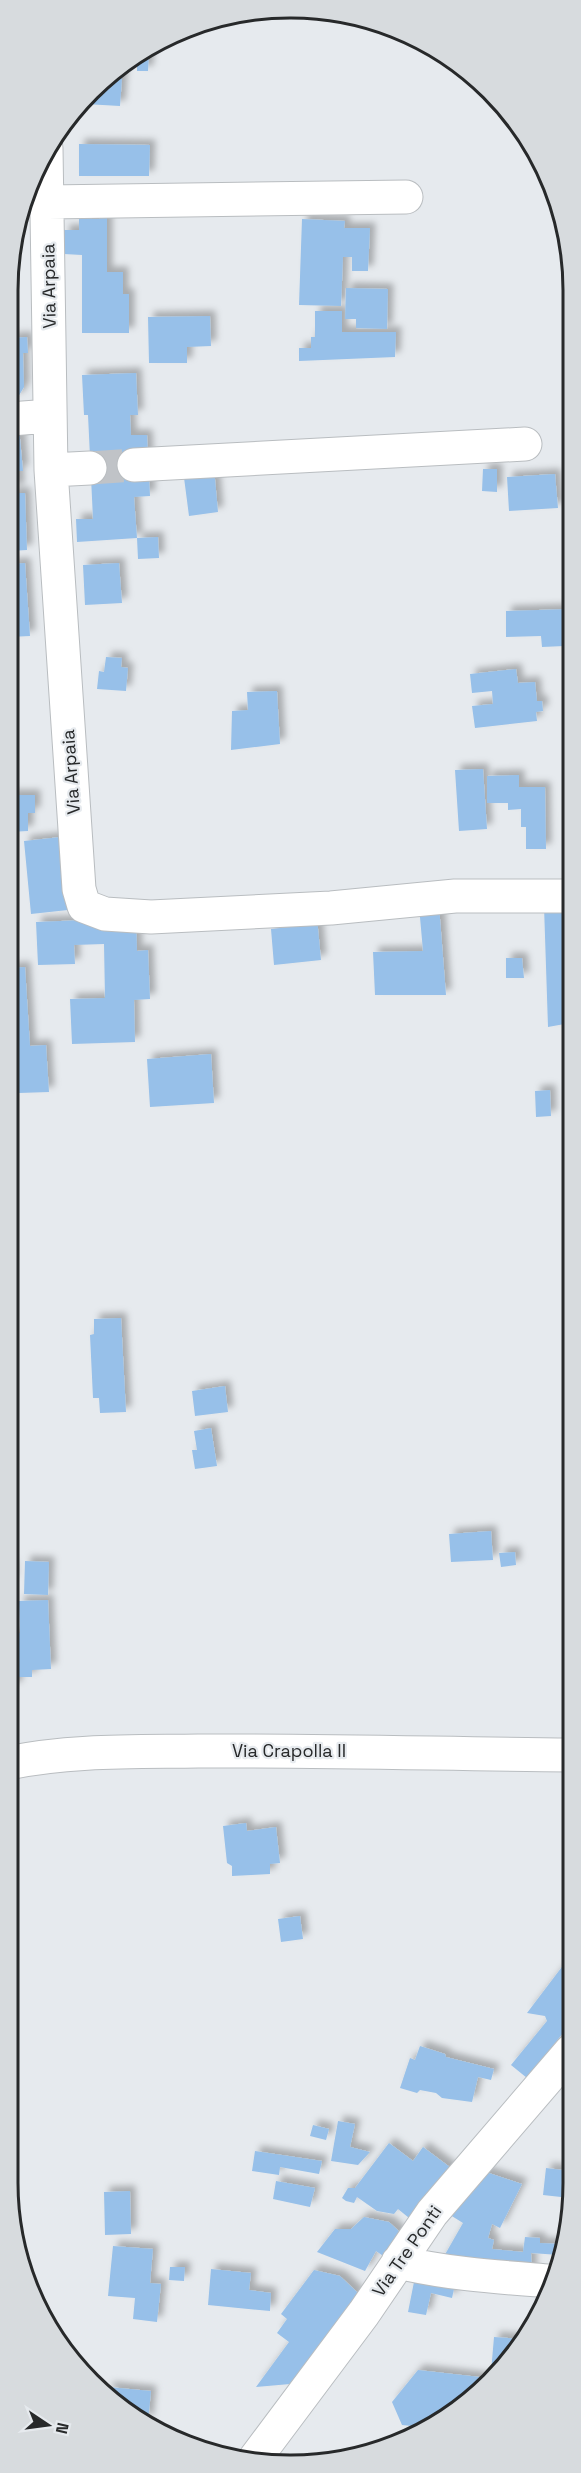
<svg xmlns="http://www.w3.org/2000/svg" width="581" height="2473" font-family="'Space Grotesk',sans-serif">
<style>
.building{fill:#97c0e9;filter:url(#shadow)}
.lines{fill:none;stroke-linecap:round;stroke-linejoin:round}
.minor-tunnel{stroke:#c0c3c7;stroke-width:33;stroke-dasharray:33 16;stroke-linecap:butt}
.minor-casing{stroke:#b9bdc0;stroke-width:35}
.minor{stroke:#fff;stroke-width:33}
.labels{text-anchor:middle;stroke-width:4.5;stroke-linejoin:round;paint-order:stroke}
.street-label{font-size:18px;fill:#27292a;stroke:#e6eaee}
.rim{fill:none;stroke:#27292a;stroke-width:3}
</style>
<defs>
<filter id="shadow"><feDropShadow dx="5.5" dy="-5.5" stdDeviation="3" flood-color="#0004"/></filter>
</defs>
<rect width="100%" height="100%" fill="#e6eaee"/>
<path class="building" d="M 140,55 L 149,55 L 148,71 L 137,71 L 137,56 Z
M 123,64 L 120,106 L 85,104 L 118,66 Z
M 79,144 L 150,145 L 149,176 L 79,176 Z
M 99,211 L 107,211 L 107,272 L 123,272 L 123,294 L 129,294 L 129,333 L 82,333 L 82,255 L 64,254 L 64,230 L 79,230 L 79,215 L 92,215 L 92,219 L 100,219 Z
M 302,219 L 345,221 L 344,228 L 370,228 L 368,271 L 352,271 L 352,257 L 343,257 L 341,306 L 299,305 Z
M 346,288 L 388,289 L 387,329 L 356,328 L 356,319 L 345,319 Z
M 315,311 L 342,311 L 342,332 L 396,332 L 395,357 L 299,361 L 299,348 L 311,348 L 311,337 L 315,337 Z
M 210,316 L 211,346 L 187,347 L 187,363 L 149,363 L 148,317 Z
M 27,337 L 28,353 L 23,353 L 24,387 L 18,397 L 10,398 L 10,338 Z
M 136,373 L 138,415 L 130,415 L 131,435 L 147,435 L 150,496 L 134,497 L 137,538 L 77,542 L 76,519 L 93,519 L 88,415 L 84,415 L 82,375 Z
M 19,428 L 23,471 L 18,471 L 19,489 L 10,490 L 10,429 Z
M 214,468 L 218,512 L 189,516 L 183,470 Z
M 483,469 L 497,469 L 497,492 L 482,491 Z
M 555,474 L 558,508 L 509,511 L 507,477 Z
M 10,493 L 25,493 L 27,550 L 10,551 Z
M 158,537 L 159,558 L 138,559 L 137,538 Z
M 25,563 L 30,636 L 9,637 L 10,564 Z
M 119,563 L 122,603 L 85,605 L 83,565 Z
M 571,609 L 571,635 L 564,636 L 564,646 L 542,647 L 541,636 L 506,637 L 506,611 Z
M 106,657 L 122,658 L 121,667 L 128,668 L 126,691 L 97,689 L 99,671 L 104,672 Z
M 571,664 L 571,689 L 566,689 L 566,666 Z
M 516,669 L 518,683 L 535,682 L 537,701 L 542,701 L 543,711 L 536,712 L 537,721 L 475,728 L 472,706 L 493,704 L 492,691 L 472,693 L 470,674 Z
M 277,691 L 280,744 L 231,750 L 232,711 L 248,710 L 247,692 Z
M 483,769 L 487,829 L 459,831 L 455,770 Z
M 519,775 L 519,787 L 545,787 L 546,849 L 526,849 L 526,827 L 521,827 L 521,809 L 508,810 L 508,803 L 487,803 L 487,776 Z
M 9,795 L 35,795 L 35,813 L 28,813 L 28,831 L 9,832 Z
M 61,837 L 68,910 L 31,914 L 24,841 Z
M 567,844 L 571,844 L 571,885 L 569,885 Z
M 571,905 L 570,1023 L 548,1027 L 544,906 Z
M 419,906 L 439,906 L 446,995 L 375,995 L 373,952 L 423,951 Z
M 136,918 L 137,951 L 148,950 L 150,999 L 134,1000 L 135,1042 L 72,1044 L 70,999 L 105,998 L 104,944 L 74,945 L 75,964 L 38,965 L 36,922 Z
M 317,918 L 321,960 L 274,965 L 271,929 L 291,927 L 290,920 Z
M 506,958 L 522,958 L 524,978 L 506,978 Z
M 25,967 L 30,1046 L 46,1045 L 49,1092 L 19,1093 L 16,1056 L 9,1057 L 9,968 Z
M 211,1054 L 214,1103 L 150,1107 L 147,1059 Z
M 550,1090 L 551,1116 L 536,1117 L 535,1091 Z
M 121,1318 L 126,1412 L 100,1413 L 99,1398 L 93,1398 L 90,1335 L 94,1334 L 94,1319 Z
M 225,1386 L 228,1412 L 195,1416 L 192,1391 Z
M 211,1428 L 217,1466 L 195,1469 L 192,1450 L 197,1450 L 194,1431 Z
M 491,1531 L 493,1560 L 451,1562 L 449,1534 Z
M 515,1552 L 516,1565 L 501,1567 L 499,1553 Z
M 25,1561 L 49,1562 L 48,1595 L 24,1594 Z
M 8,1565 L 11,1565 L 12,1581 L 8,1581 Z
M 48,1600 L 51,1669 L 32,1670 L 32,1677 L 17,1677 L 17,1687 L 8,1687 L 8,1633 L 20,1633 L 19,1601 Z
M 246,1823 L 247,1831 L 276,1827 L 280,1863 L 270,1864 L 270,1874 L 232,1876 L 232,1866 L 227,1863 L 223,1826 Z
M 300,1916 L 303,1939 L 281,1942 L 278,1919 Z
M 571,1955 L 571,2023 L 527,2078 L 511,2065 L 547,2021 L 545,2016 L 527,2013 Z
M 420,2046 L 445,2054 L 446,2057 L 494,2069 L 491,2080 L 478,2077 L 472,2102 L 442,2098 L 436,2093 L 420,2090 L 417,2093 L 400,2088 L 410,2058 L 415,2060 Z
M 338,2121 L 355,2124 L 350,2147 L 370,2152 L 358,2165 L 331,2161 Z
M 313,2125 L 329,2129 L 326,2140 L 310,2136 Z
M 389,2143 L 413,2161 L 423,2147 L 455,2171 L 414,2222 L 398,2209 L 394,2214 L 377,2211 L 357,2197 L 354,2203 L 346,2201 L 342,2198 L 348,2188 L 355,2188 Z
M 255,2151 L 322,2161 L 319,2174 L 280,2167 L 279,2175 L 252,2171 Z
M 546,2168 L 571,2171 L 570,2198 L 543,2195 Z
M 483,2171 L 522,2184 L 500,2228 L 492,2224 L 488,2238 L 494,2240 L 492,2249 L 523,2252 L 525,2237 L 540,2238 L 540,2243 L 562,2244 L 559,2255 L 531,2253 L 532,2274 L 439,2265 L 463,2223 L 447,2213 Z
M 276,2181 L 315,2188 L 310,2207 L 273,2199 Z
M 130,2191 L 131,2234 L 105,2235 L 104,2192 Z
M 364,2217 L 389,2222 L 403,2235 L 389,2260 L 376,2251 L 365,2271 L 317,2252 L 335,2229 L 351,2229 Z
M 113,2246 L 153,2249 L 150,2283 L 161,2284 L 157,2322 L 133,2319 L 135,2298 L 108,2296 Z
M 170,2267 L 185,2267 L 184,2281 L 169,2280 Z
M 211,2269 L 251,2273 L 249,2290 L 271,2293 L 270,2311 L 208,2305 Z
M 314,2270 L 340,2276 L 359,2294 L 290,2384 L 256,2387 L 289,2342 L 277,2333 L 287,2319 L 281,2314 Z
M 416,2272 L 456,2280 L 452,2298 L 431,2293 L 426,2315 L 408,2312 Z
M 494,2337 L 520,2339 L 493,2372 L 491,2372 Z
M 418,2370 L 488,2378 L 463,2407 L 422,2427 L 402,2425 L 392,2402 Z
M 108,2387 L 151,2391 L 148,2422 L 107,2392 Z"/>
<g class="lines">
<path class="minor-tunnel" d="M 90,468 L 134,465"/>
<g class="minor-casing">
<path id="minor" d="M 46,148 L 51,470 L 79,889 L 84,906 L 105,914 L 151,917 L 331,908 L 455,896 L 571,896
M 48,202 L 406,197
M 10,419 L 50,416
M 134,465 L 525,444
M 51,470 L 90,468
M 8,1763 C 71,1750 135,1752 198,1751 C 323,1750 447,1754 571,1755
M 398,2262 C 448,2274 499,2277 550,2281
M 254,2460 L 364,2313 L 432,2213 L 571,2051"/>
</g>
<use href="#minor" class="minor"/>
</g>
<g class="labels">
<g class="street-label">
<text transform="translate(49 286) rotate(-91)" y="6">Via Arpaia</text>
<text transform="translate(71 772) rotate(-94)" y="6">Via Arpaia</text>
<text x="289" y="1757">Via Crapolla II</text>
<text transform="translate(407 2251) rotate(-55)" y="6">Via Tre Ponti</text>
</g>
</g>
<path d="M0 0H581V2473H0ZM290 18H291A272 272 0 0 1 563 290V2183A272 272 0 0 1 291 2455H290A272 272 0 0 1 18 2183V290A272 272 0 0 1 290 18Z" fill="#d7dbde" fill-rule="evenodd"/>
<path class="rim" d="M290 18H291A272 272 0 0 1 563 290V2183A272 272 0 0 1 291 2455H290A272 272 0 0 1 18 2183V290A272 272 0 0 1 290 18Z"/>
<g transform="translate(48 2425) rotate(103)" stroke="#e6eaee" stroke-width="4.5" paint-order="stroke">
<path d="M0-4.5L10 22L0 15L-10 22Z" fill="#27292a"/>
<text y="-9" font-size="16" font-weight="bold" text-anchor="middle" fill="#27292a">N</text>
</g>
</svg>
